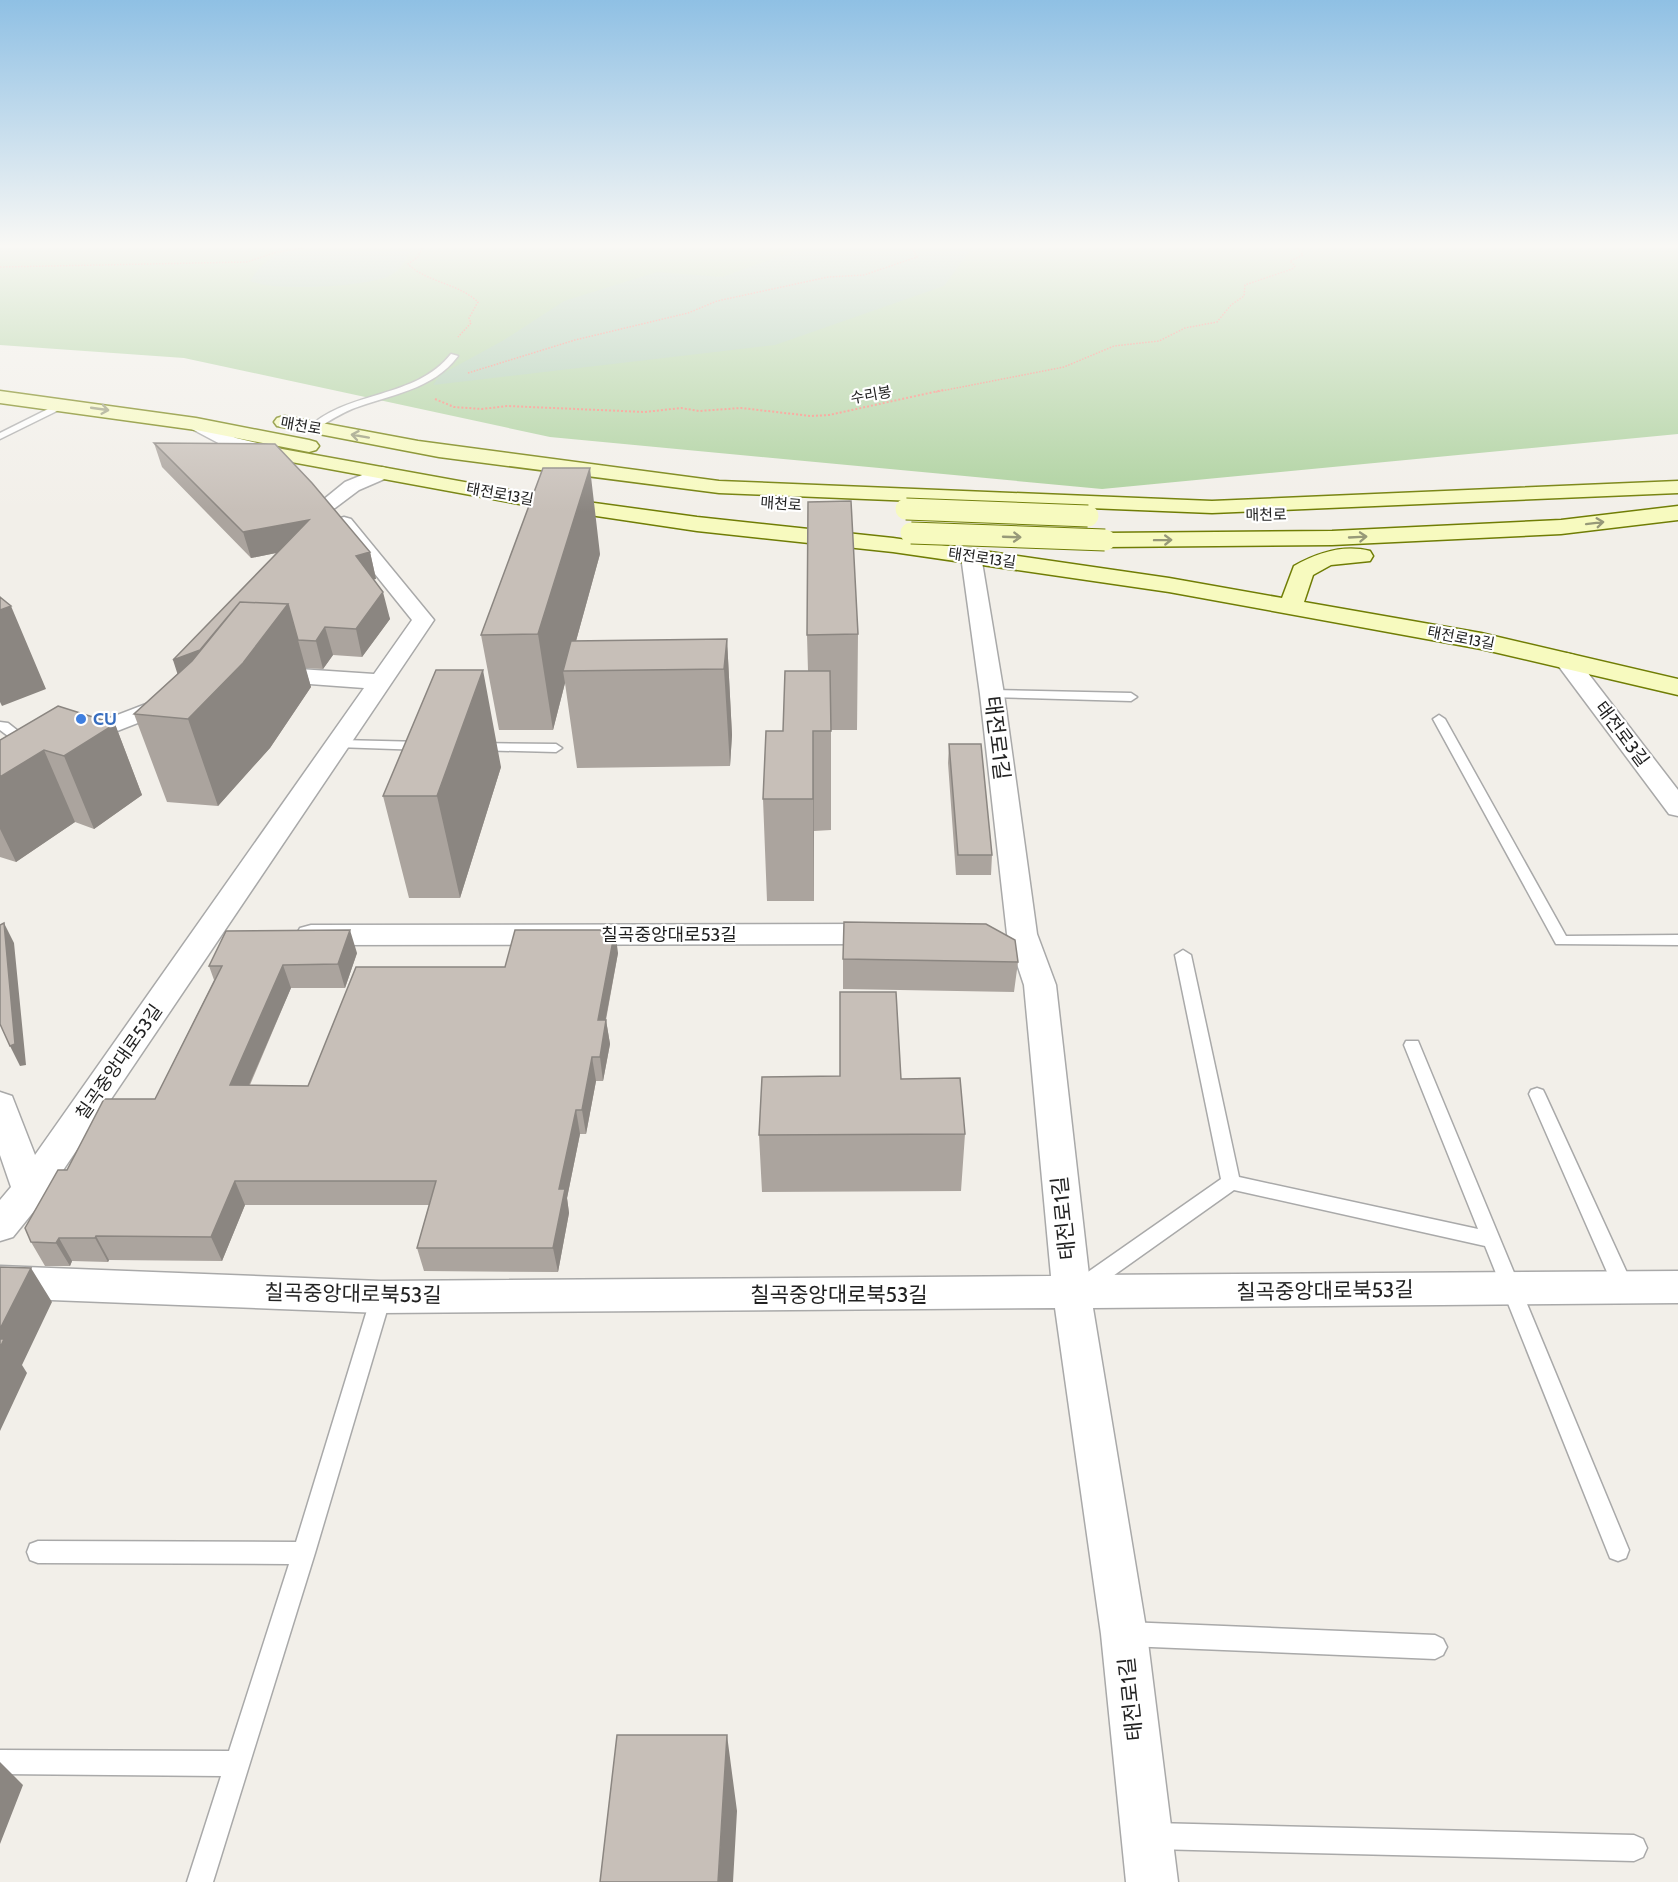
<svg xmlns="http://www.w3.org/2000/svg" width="1678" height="1882" font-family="Cabin,'Noto Sans KR',sans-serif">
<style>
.forest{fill:#add19e}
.cemetery{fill:#aacbaf}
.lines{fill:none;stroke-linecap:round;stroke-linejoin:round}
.service-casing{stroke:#a9a9a9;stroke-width:3}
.minor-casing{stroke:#a9a9a9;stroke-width:3}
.secondary-casing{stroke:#707d05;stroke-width:3}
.path-far1{stroke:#fa8072;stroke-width:1.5;stroke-dasharray:1.5 1.5;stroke-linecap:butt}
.path{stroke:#fa8072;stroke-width:2;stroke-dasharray:2 2;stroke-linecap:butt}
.service{fill:#fff;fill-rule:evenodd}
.minor{fill:#fff;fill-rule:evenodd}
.secondary{fill:#f7fabf;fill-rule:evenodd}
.secondary-bridge-casing{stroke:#707d05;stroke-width:23;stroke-linecap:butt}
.secondary-bridge{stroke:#f7fabf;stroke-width:21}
.wall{fill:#aba49e}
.shaded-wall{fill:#8b8681}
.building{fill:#c7bfb8;stroke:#8b8681;stroke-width:1.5}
.oneway{stroke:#979978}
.shop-dot{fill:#3f7fe0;stroke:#fff;stroke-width:2}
.labels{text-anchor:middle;stroke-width:4.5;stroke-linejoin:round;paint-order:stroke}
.far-street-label{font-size:15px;fill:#222;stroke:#fff}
.shop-label{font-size:18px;font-weight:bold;fill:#366cbe;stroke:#fff;text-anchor:start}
.street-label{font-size:18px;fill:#222;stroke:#fff}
.near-street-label{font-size:21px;fill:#222;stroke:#fff}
</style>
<rect width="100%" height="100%" fill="#f2efe9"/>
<path class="forest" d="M 0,248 L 1678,248 L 1678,434 L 1102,489 L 550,437 L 184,358 L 0,345 Z"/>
<path class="cemetery" d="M 426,248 L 412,250 C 406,259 401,269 391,275 C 371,287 271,292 250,281 C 262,263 271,256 292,249 Z
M 803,248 L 972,248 L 944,286 L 775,345 L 433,385 L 440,375 L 504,340 L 564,301 L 657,272 L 722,277 Z"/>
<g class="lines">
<g class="service-casing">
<path id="service" d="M 451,354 L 458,356 C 433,390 389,395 352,409 C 338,415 327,422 315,430 L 308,428 C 348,390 416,399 451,354 Z
M 64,401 L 68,404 L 67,406 L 0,439 L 0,433 Z
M 992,690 L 1131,693 L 1137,697 L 1131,701 L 988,697 L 986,694 Z
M 1439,715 L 1445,719 L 1566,936 L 1678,935 L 1678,945 L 1556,944 L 1433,719 Z
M 0,722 L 8,723 L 32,742 L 32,748 L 24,748 L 0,730 Z
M 340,740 L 423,742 L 429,746 L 423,750 L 336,747 L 334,744 Z
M 477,743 L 556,744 L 562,748 L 556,752 L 473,750 L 473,744 Z
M 1183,950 L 1191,955 L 1239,1177 L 1478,1229 L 1404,1045 L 1406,1041 L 1418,1041 L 1629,1550 L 1626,1558 L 1618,1561 L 1610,1558 L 1485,1246 L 1234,1190 L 1089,1293 L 1082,1295 L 1075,1293 L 1072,1287 L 1075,1281 L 1221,1179 L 1175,955 Z
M 1537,1088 L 1543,1090 L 1545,1094 L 1634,1288 L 1631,1294 L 1624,1296 L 1617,1294 L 1614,1288 L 1529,1094 L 1531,1090 Z
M 381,1289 L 388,1291 L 391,1297 L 315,1553 L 213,1882 L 187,1882 L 221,1776 L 0,1774 L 0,1750 L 229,1751 L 289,1564 L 38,1563 L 30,1560 L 27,1552 L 30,1544 L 38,1541 L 296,1542 L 371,1297 L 374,1291 Z
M 1127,1622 L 1435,1635 L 1443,1639 L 1447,1647 L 1443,1655 L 1435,1659 L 1127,1646 L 1119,1642 L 1115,1634 L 1119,1626 Z
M 1154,1823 L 1634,1835 L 1643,1839 L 1647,1848 L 1643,1857 L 1634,1861 L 1154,1849 L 1145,1845 L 1141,1836 L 1145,1827 Z"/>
</g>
<g class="minor-casing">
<path id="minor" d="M 196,419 L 236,438 L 282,449 L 285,453 L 276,458 L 224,446 L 190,428 L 187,424 Z
M 382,467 L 389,469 L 391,473 L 389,477 L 359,490 L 335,508 L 328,510 L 318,504 L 345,482 Z
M 344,517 L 351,519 L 434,620 L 43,1200 L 13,1237 L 0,1241 L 0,1200 L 11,1187 L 0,1155 L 0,1092 L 12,1096 L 35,1155 L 364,688 L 269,681 L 261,679 L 257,674 L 261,669 L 269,667 L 374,674 L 412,620 L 334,523 L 337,519 Z
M 971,550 L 978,552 L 981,556 L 1004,694 L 1037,934 L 1056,985 L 1089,1275 L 1678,1271 L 1678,1303 L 1093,1308 L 1147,1634 L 1178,1882 L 1126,1882 L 1101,1634 L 1055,1308 L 381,1313 L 0,1298 L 0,1266 L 381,1281 L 1051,1276 L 1024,985 L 1007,934 L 980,694 L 961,556 L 964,552 Z
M 1566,653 L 1574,655 L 1678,790 L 1678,816 L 1669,814 L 1554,660 L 1558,655 Z
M 172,694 L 181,696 L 184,701 L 181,706 L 0,777 L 0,760 Z
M 884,924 L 895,927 L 899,934 L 895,941 L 884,944 L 311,945 L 300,942 L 296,935 L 300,928 L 311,925 Z"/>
</g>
<g class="secondary-casing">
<path id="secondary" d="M 0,391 L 196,418 L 309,440 L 316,442 L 319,446 L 316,450 L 309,452 L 196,430 L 0,403 Z
M 284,416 L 418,441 L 719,481 L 1212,501 L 1678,481 L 1678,493 L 1212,513 L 719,493 L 439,457 L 277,426 L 274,422 L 277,418 Z
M 282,449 L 536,495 L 697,517 L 893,538 L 1169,578 L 1282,598 L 1294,566 C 1317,553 1343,544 1370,551 L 1373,556 L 1370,561 L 1331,565 L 1313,575 L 1304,602 L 1481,633 L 1678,679 L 1678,695 L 1481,649 L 1169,592 L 893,552 L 697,531 L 536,507 L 275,459 L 272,455 L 275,451 Z
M 1678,506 L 1678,520 L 1561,534 L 1332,545 L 1105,547 L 1097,545 L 1094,540 L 1097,535 L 1105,533 L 1332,531 L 1561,520 Z"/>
</g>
<path class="path-far1" d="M 422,248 L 418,257 L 408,264 C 428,283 458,283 478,302 L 469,318 L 471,323 L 458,337
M 0,267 L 247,262 L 277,252 L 304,248
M 468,373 L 575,340 L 688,313 L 717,301 L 828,277 L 864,275 L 917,257 L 912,248
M 936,392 L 1064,367 L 1114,346 L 1159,341 L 1185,328 L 1217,322 L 1231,305 L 1244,296 L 1245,285 L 1292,269 L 1295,266 L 1290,261 L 1303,255 L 1297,248"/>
<path class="path" d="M 435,399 L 454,407 L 482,409 L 507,406 L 645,412 L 681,408 L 699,411 L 741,408 L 811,416 L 829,415 L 943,390"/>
<use href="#service" class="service"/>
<use href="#minor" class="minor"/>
<use href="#secondary" class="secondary"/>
<g class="secondary-bridge-casing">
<path id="secondary-bridge" d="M 906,509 L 1088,516
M 911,533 L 1105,540"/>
</g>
<use href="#secondary-bridge" class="secondary-bridge"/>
</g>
<path class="wall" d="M 154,443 L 370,552 L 376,579 L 374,579 L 390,619 L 362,657 L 333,655 L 323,669 L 305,668 L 311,687 L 270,748 L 218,806 L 167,802 L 134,714 L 177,674 L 276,553 L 251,558 L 162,467 Z
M 600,554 L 576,641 L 727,639 L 732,735 L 730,766 L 577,768 L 565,683 L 553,730 L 499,730 L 481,635 Z
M 858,634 L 857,730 L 831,730 L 831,830 L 814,831 L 814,901 L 767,901 L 763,799 L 783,731 L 808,671 L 807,635 Z
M 115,724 L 142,795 L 94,829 L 75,822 L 16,862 L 0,857 L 0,740 Z
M 949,744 L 992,855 L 991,875 L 956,875 L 948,763 Z
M 501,767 L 460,898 L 409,898 L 383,796 Z
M 357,953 L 345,988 L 291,988 L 250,1085 L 308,1086 L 505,967 L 618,953 L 606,1020 L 610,1044 L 603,1081 L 596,1081 L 586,1134 L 580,1134 L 567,1198 L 569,1213 L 558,1272 L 424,1271 L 417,1248 L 429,1205 L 245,1205 L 222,1261 L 109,1260 L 108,1262 L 72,1261 L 70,1266 L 45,1266 L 31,1242 L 67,1170 L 155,1099 L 214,980 L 209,966 Z
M 843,959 L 1018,962 L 1014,992 L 843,989 Z
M 901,1079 L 965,1134 L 961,1191 L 762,1192 L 759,1135 Z"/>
<path class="shaded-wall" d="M 590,468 L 600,554 L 568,670 L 563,671 L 565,683 L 553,730 L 538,634 Z
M 309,520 L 315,545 L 251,558 L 243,532 Z
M 370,552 L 376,579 L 362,582 L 356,556 Z
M 383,592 L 390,619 L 362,657 L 356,629 Z
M 288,604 L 311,687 L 270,748 L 218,806 L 188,719 L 182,688 L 173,660 Z
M 11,606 L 46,689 L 2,706 L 0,702 L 0,610 Z
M 325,627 L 333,655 L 323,669 L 316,641 Z
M 727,639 L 732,735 L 730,766 L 724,669 Z
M 483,670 L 501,767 L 460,898 L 437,796 Z
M 115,724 L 142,795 L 94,829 L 64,756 Z
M 813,731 L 814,831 L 814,901 L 813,799 Z
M 44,750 L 75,822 L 16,862 L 0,829 L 0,777 Z
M 4,923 L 14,943 L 26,1065 L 20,1066 L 10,1046 Z
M 350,930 L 357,953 L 345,988 L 338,964 Z
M 615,930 L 618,953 L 601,1044 L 598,1020 Z
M 283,965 L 291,988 L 239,1108 L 230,1085 Z
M 606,1020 L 610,1044 L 603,1081 L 600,1057 Z
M 592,1057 L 596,1081 L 586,1134 L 582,1110 Z
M 576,1110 L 580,1134 L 567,1198 L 569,1213 L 558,1272 L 553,1248 L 559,1189 Z
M 235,1181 L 245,1205 L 222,1261 L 211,1237 Z
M 96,1236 L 109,1260 L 108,1262 L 95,1238 Z
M 59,1238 L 72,1261 L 70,1266 L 56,1243 Z
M 31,1268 L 52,1302 L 22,1365 L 27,1373 L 0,1431 L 0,1329 Z
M 727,1735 L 737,1811 L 733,1882 L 718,1882 Z
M 0,1762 L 23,1785 L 0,1844 Z"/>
<path class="building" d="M 154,443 L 275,444 L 312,483 L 370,552 L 356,556 L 383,592 L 356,629 L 325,627 L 316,641 L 298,640 L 288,604 L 240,602 L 200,650 L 173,660 L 309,520 L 243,532 Z
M 543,468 L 590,468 L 538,634 L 481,635 Z
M 851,501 L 858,634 L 807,635 L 808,502 Z
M 0,597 L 11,606 L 0,610 Z
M 240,602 L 288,604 L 243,663 L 188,719 L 134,714 L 192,661 Z
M 727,639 L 724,669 L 563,671 L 571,641 Z
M 436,670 L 483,670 L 437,796 L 383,796 Z
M 785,671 L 830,671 L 831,731 L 813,731 L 813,799 L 763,799 L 766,731 L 783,731 Z
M 58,706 L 115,724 L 64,756 L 44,750 L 0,777 L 0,740 Z
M 949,744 L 981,744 L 992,855 L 958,855 Z
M 844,922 L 986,924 L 1015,940 L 1018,962 L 843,959 Z
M 4,923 L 15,1044 L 10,1046 L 0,1024 L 0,925 Z
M 350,930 L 338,964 L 283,965 L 230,1085 L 308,1086 L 356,967 L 505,967 L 515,930 L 615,930 L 598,1020 L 606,1020 L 600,1057 L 592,1057 L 582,1110 L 576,1110 L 559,1189 L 565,1189 L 553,1248 L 417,1248 L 436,1181 L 235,1181 L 211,1237 L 96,1236 L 95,1238 L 59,1238 L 56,1243 L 31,1242 L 25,1228 L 58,1170 L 67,1170 L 104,1099 L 155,1099 L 222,966 L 209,966 L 226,931 Z
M 840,992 L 896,992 L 901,1079 L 960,1078 L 965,1134 L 759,1135 L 762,1077 L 840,1076 Z
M 0,1267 L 31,1268 L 0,1329 Z
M 0,1339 L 4,1339 L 0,1348 Z
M 617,1735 L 727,1735 L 718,1882 L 600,1882 Z"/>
<defs><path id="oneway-shaft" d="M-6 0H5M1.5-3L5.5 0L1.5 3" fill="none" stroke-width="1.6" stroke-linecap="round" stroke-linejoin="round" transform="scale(1.5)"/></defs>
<g class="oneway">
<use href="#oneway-shaft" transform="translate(100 409) rotate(8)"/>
<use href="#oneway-shaft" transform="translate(360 436) rotate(-170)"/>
<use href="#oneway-shaft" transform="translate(1595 523) rotate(-7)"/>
<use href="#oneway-shaft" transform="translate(1012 537) rotate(2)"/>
<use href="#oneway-shaft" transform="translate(1358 537) rotate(-3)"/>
<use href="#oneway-shaft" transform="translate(1163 540) rotate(-1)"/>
</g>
<linearGradient id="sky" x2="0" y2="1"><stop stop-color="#8fc0e4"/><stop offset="0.48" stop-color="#f9f8f5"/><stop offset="1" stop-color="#f9f8f5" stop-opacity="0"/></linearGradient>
<rect width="1678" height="512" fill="url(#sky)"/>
<circle class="shop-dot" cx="81" cy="719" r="6"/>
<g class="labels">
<g class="far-street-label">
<text transform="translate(871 395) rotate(-10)" y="5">수리봉</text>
<text transform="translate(301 426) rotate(10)" y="5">매천로</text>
<text transform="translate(500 494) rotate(10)" y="5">태전로13길</text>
<text transform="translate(781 504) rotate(4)" y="5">매천로</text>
<text transform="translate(1266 515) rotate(-1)" y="5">매천로</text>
<text transform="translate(982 558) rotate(8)" y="5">태전로13길</text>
<text transform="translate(1461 638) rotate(11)" y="5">태전로13길</text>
</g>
<g class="shop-label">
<text x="93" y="725">CU</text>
</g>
<g class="street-label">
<text transform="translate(1622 734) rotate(53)" y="6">태전로3길</text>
<text x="669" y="941">칠곡중앙대로53길</text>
<text transform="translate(119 1062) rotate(-55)" y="6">칠곡중앙대로53길</text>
</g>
<g class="near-street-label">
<text transform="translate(997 738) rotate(83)" y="7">태전로1길</text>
<text transform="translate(1064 1218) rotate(-96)" y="7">태전로1길</text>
<text transform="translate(1325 1291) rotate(-1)" y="7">칠곡중앙대로북53길</text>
<text transform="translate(353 1294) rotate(1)" y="7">칠곡중앙대로북53길</text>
<text x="839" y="1302">칠곡중앙대로북53길</text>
<text transform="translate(1131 1699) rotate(-96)" y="7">태전로1길</text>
</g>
</g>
</svg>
